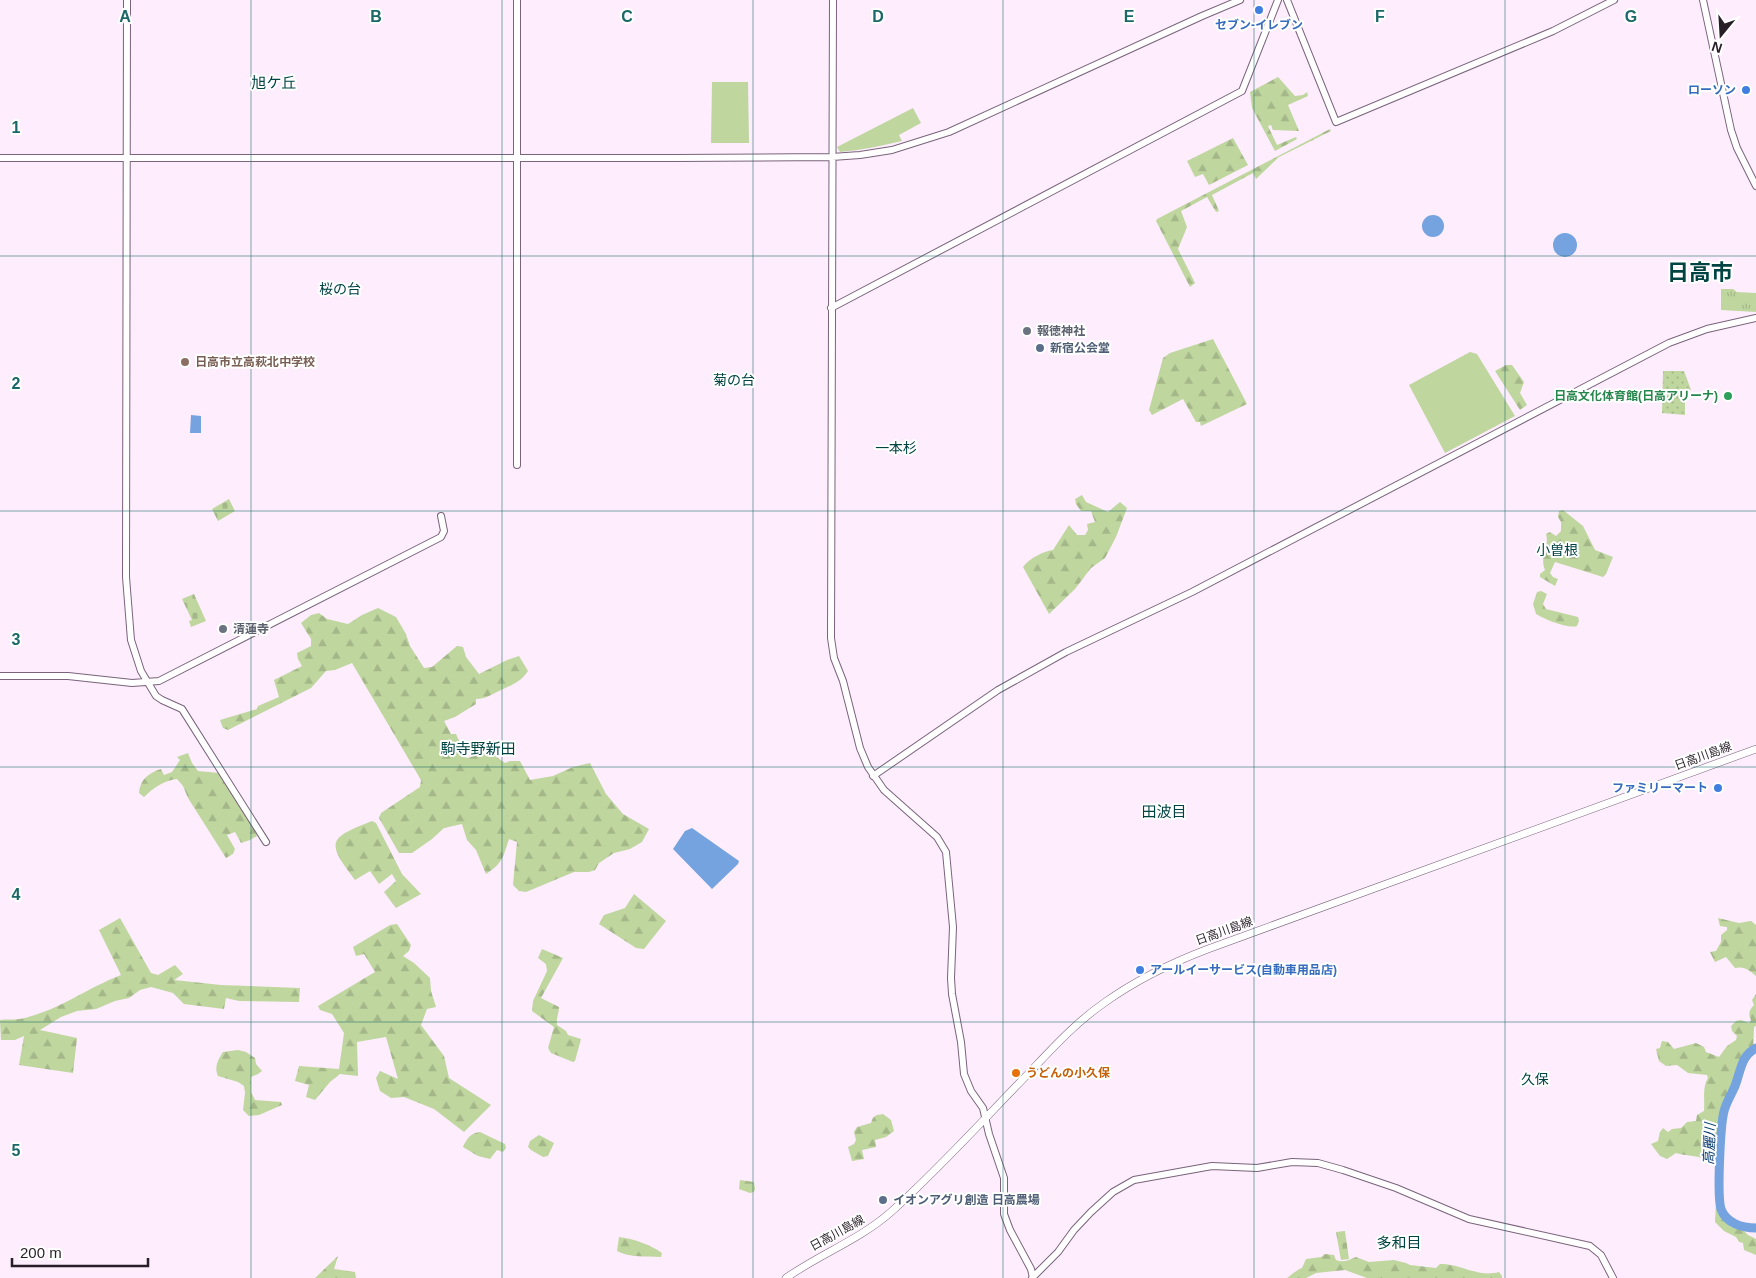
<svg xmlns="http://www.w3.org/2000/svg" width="1756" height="1278" font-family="Helvetica,'Noto Sans JP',sans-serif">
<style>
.grass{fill:#bfd69f}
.forest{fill:url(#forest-firs)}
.cemetery{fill:url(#cemetery-stones)}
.park{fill:url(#park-tufts)}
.garden{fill:url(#garden-dots)}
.water{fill:#74a3df}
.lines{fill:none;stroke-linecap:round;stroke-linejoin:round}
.river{stroke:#74a3df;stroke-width:9}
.secondary-casing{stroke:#7a637b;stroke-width:8}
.primary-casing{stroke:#7a637b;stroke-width:8}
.secondary{stroke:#fff;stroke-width:6}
.primary{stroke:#fff;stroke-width:7}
.grid{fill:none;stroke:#1a6867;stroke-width:1;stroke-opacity:0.55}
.shop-dot{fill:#3f7fe0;stroke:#fff;stroke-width:2}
.worship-dot{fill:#6b7280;stroke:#fff;stroke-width:2}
.service-dot{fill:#5c6f8a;stroke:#fff;stroke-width:2}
.education-dot{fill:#8d6e63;stroke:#fff;stroke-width:2}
.leisure-dot{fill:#2e9e5b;stroke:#fff;stroke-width:2}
.food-dot{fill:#e8710a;stroke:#fff;stroke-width:2}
.labels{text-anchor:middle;stroke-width:4;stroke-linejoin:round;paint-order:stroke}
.shop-label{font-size:12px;font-weight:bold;fill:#366cbe;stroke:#fff;text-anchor:end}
.worship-label{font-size:12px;font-weight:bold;fill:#5b616d;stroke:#fff;text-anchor:start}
.service-label{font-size:12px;font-weight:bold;fill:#4e5e75;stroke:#fff;text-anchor:start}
.education-label{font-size:12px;font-weight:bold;fill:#785e54;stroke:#fff;text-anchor:start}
.leisure-label{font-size:12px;font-weight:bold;fill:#27864d;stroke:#fff;text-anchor:end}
.street-label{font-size:12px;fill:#281e28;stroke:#fff}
.food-label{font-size:12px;font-weight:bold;fill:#c56008;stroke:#fff;text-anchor:start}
.neighbourhood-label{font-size:14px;fill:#004343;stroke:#fff}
.water-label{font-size:14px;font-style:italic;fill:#0b3d72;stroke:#fff}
.quarter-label{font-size:15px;fill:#004343;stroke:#fff}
.town-label{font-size:22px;font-weight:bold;fill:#004343;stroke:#fff}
.grid-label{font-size:16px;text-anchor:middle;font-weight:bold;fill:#1a6867;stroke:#fff;stroke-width:4;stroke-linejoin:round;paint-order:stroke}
</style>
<defs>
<pattern id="forest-firs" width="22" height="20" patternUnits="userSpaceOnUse" patternTransform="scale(1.25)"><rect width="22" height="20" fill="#bfd69f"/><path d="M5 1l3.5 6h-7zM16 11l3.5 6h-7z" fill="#a4b789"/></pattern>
<pattern id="cemetery-stones" width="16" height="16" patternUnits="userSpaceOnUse" patternTransform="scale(1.25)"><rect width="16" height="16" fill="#bfd69f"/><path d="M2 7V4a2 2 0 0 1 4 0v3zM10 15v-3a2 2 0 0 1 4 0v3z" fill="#a4b789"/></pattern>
<pattern id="park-tufts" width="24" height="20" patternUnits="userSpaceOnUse" patternTransform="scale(1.25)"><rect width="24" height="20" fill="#bfd69f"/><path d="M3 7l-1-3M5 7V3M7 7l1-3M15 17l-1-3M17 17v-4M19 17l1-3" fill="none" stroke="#a4b789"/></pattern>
<pattern id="garden-dots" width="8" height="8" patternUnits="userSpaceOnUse" patternTransform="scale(1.25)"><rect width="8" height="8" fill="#bfd69f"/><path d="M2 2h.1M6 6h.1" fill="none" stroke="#a4b789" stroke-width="1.8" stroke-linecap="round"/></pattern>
</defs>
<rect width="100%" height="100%" fill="#fdedfd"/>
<path class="grass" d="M 712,82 L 748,82 L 749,143 L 711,143 Z
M 913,108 L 921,123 L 899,135 L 902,141 C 881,146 861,150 840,152 L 837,147 Z
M 1470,352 L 1477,354 L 1515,416 L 1445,453 L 1409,385 Z"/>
<path class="forest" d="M 1278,77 L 1295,96 L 1303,95 L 1307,92 L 1308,96 L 1288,105 L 1299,131 L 1273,130 L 1271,125 L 1268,126 L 1277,145 L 1296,137 L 1297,139 L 1275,151 L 1252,108 L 1250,92 Z
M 1330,129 L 1331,131 L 1279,157 L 1256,179 L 1253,173 L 1212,195 L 1219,211 L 1216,212 L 1207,197 L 1181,211 L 1187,227 L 1178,249 L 1195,283 L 1190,287 L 1156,221 L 1157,219 Z
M 1233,138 L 1248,165 L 1209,185 L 1203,174 L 1195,177 L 1187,161 Z
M 1213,339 L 1247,404 L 1201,426 L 1200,422 L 1196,422 L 1183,399 L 1152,415 L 1149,410 L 1163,358 L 1170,353 Z
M 1506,365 L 1512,365 L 1524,382 L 1520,393 L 1527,405 L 1520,410 L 1495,371 Z
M 1082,495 L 1086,502 L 1108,512 L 1120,502 L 1127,508 L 1116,537 L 1105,558 L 1091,568 L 1075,589 L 1049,614 L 1023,567 C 1029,559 1043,551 1053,550 L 1069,525 L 1077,535 L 1085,535 L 1088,530 L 1087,524 L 1095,522 L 1091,511 L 1081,511 L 1076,504 L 1075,499 Z
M 1563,510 L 1583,526 L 1595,550 L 1613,557 L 1606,574 L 1603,577 L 1555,562 L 1550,573 L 1553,577 L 1558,579 L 1555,586 L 1540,577 L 1540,574 L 1545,570 C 1539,556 1550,547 1546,534 L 1550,532 L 1556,536 L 1561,531 L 1561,522 L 1558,517 L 1559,511 Z
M 1541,591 L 1547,594 L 1543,604 L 1546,609 L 1578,617 L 1579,621 L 1577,626 C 1568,629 1544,619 1536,614 L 1533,604 L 1537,592 Z
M 378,608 L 396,617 L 406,634 L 410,646 L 424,668 L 432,667 L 457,646 L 463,647 L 466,657 L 479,674 L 507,660 L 519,656 L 528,671 C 520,683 511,685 499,691 C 490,695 486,699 476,699 L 476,704 L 455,717 L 444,721 L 451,734 L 456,734 L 460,743 L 460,756 L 468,758 L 484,751 L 487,756 L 495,756 L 505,763 L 510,761 L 520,761 L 530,780 L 553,776 L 573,767 L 590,763 L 606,794 L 623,814 L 649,829 L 642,842 L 630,849 L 614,853 L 599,863 L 595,870 L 589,872 L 574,872 L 526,892 L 519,891 L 513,885 L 517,842 L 509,839 C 503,857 503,863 486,874 L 476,850 L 467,840 L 462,824 L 444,828 L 432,839 L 412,853 L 399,853 L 379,818 L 381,813 L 420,787 L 421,780 L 352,663 L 335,670 L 326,671 L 311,688 L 228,730 L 223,728 L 220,720 L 257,709 L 258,706 L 279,697 L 274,680 L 302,666 L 298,659 L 297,653 L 311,646 L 311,639 L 301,623 L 311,615 L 319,613 L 327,619 L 348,624 L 362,615 Z
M 188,753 L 192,763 L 198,771 L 219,773 L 252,824 L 257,836 L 250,840 L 241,843 L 235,832 L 227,835 L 235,849 L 233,854 L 226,858 L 188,798 L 183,786 L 177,779 C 165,780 153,788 144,797 L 139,793 C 140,779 149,773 161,769 L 164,775 L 172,772 L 180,760 L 177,757 Z
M 372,821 L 376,823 L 402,874 L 421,894 L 396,908 L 384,892 L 396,881 L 392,874 L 379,884 L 370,871 L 355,880 C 325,841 329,838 372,821 Z
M 634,894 L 666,921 L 644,949 L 636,948 L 599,924 L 604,915 L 625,908 Z
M 120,918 L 151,973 L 158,975 L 175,965 L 183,974 L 174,980 L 221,985 L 300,988 L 299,1002 L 239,1001 L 226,998 L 224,1009 L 184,1004 L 173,993 L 151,987 L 140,990 L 129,998 L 115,1001 L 96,1009 L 77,1011 L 61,1017 L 40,1030 L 77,1038 L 73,1073 L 19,1065 L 24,1036 L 15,1040 L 1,1040 L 0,1020 C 6,1019 13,1020 20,1019 C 56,1012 87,988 121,975 L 99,930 Z
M 1718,918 L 1739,923 L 1751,921 L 1756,925 L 1756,976 C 1749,970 1745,966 1735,968 L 1726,957 L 1715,962 L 1710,952 L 1716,951 L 1721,942 L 1721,935 L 1727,930 L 1727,927 L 1720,926 Z
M 397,924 L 411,945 L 409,951 L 403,956 L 414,963 L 430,978 L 431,991 L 436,1007 L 427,1009 L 421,1025 L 444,1056 L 449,1078 L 491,1105 L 464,1132 L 434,1109 L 404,1097 L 391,1098 L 380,1091 L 376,1078 L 380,1071 L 398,1079 L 386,1037 L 357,1042 L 358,1076 L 340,1074 L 330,1082 L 315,1100 L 306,1097 L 309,1085 L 295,1081 L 299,1066 L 339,1069 L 344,1033 L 332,1014 L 320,1010 L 318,1006 L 375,972 L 364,954 L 356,956 L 353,947 L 390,925 Z
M 542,949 L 563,958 L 541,998 L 559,1007 C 559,1014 556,1017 557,1025 L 566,1031 L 568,1035 L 581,1039 L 575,1061 L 573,1062 L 551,1053 L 548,1048 L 554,1027 L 532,1011 L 533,1001 L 547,971 L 546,964 L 538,958 Z
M 1756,994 L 1756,1026 L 1754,1027 L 1753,1052 L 1746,1064 L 1739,1089 L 1732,1096 L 1728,1105 L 1723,1126 L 1724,1132 L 1720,1163 L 1714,1165 C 1702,1154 1689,1157 1676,1153 L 1667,1159 L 1660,1156 L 1651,1144 L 1658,1141 L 1660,1132 L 1663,1128 L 1668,1132 L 1672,1129 L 1681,1128 L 1687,1122 L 1696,1121 L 1697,1115 L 1704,1111 C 1705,1100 1702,1088 1708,1078 L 1707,1075 L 1688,1073 L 1677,1065 L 1666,1066 L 1659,1061 L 1656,1049 L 1660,1048 L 1662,1041 L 1668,1042 L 1674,1049 L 1696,1043 L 1704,1047 L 1706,1052 L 1719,1057 L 1727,1046 L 1736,1040 L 1737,1036 L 1732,1031 L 1731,1026 L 1736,1021 L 1741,1020 L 1749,1023 L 1751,1020 C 1748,1014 1749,1010 1754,1005 L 1752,1000 Z
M 238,1050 L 246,1052 L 255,1058 L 256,1064 L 262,1071 L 258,1074 L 251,1077 L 251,1092 L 255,1100 L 281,1102 L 282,1105 L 259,1115 L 249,1116 L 243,1110 L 245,1093 L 244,1086 L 238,1082 L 218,1076 C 214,1067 218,1060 223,1052 Z
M 883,1114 L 891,1120 L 894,1131 L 886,1137 L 875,1140 L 876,1147 L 862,1150 L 864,1159 L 852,1161 L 848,1147 L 854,1144 L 856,1140 L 854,1132 L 857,1127 L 871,1123 C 873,1116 875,1115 883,1114 Z
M 480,1132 L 505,1144 L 506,1148 L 503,1152 L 497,1150 L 490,1159 L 478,1156 L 463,1147 C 467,1138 471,1133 480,1132 Z
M 539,1135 L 554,1143 L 548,1156 L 543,1157 L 531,1150 L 528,1147 L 530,1141 Z
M 740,1180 L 754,1182 L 755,1189 L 754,1192 L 750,1193 L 739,1189 Z
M 1716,1204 L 1718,1204 L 1720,1211 L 1731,1227 L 1740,1227 L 1748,1235 L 1756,1239 L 1756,1255 L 1744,1250 L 1743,1243 L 1739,1242 L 1736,1237 L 1724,1231 L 1715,1222 Z
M 619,1237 C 634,1239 649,1244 662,1253 L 661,1257 C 647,1256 630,1258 617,1251 Z
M 1325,1254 L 1334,1255 L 1336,1260 C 1343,1263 1349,1260 1356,1257 L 1369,1262 L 1394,1260 L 1406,1263 L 1410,1265 L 1436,1268 L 1440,1264 C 1459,1263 1478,1278 1499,1272 L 1502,1276 L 1502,1278 L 1367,1278 L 1345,1270 L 1316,1273 L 1306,1278 L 1287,1278 C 1291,1275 1298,1269 1302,1268 L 1306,1259 L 1321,1257 Z
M 338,1256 L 334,1269 L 355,1272 L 356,1278 L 315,1278 Z"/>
<path class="cemetery" d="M 229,499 L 235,511 L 218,521 L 212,509 Z
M 194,594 L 206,621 L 191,627 L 189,621 L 192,620 L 182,599 Z
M 1345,1231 L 1349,1259 L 1341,1260 L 1336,1232 Z"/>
<path class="park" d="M 1721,289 L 1733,289 L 1737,292 L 1756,293 L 1756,312 L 1721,310 Z"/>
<path class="garden" d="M 1663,371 L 1684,371 L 1691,390 L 1681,389 L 1680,400 L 1685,400 L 1685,415 L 1662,413 Z"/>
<path class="water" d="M1422 226a11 11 0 1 1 22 0a11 11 0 1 1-22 0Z
M1553 245a12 12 0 1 1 24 0a12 12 0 1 1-24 0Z
M 191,415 L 201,416 L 201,433 L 190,433 Z
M 692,828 L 739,861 L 738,864 L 712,889 L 673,849 L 685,831 Z"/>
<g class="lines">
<path class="river" d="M 1756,1048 C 1742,1055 1741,1069 1736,1083 C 1733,1092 1728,1099 1725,1108 C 1720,1121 1717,1197 1721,1209 C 1726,1223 1742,1228 1756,1228"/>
<g class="secondary-casing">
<path id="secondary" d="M 127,0 L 126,577 L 131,640 L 141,671 L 156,696 L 162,700 L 182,709 L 266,842
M 833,0 L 831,638 L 834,658 L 843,681 L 860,748 L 868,767 L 884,790 L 937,837 L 946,852 L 953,927 L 951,978 L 952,994 L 961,1042 L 964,1074 L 971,1091 L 983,1108 L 989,1134 L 1004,1178 L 1004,1214 L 1010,1230 L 1031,1269 L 1033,1278
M 1287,0 L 1336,122 L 1553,31 L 1614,0
M 1703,0 L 1731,130 L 1737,148 L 1756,186
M 0,158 L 673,158 L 832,157 L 860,155 L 892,150 L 949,132 L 1202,16 L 1240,0
M 831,308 L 1242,91 L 1278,0
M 517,465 L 517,0
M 0,676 L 68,676 L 132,683 L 159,681 L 441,537 L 444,531 L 441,516
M 873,776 L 998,690 L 1066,652 L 1192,592 L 1669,343 L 1707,329 L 1756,318
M 1032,1278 L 1058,1252 L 1074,1230 L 1091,1212 L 1113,1192 L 1134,1180 L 1212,1166 L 1257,1168 L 1292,1162 L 1318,1163 L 1343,1170 L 1396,1188 L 1469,1219 L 1590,1246 L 1601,1255 L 1613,1278"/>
</g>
<g class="primary-casing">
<path id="primary" d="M 786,1278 C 820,1254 859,1240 891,1212 C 939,1169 982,1121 1027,1075 C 1051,1050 1075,1023 1104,1003 C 1136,980 1171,963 1208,949 L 1756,749"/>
</g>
<use href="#secondary" class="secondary"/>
<use href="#primary" class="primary"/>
</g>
<path class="grid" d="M 251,0 L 251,1278M 502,0 L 502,1278M 753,0 L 753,1278M 1003,0 L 1003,1278M 1254,0 L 1254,1278M 1505,0 L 1505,1278M 0,256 L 1756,256M 0,511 L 1756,511M 0,767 L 1756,767M 0,1022 L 1756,1022"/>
<g class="shop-dot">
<circle cx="1259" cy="10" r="5"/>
<circle cx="1746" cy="90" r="5"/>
<circle cx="1718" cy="788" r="5"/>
<circle cx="1140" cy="970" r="5"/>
</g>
<g class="worship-dot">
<circle cx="1027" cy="331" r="5"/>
<circle cx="223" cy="629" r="5"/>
</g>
<g class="service-dot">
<circle cx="1040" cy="348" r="5"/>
<circle cx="883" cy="1200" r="5"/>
</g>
<circle class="education-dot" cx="185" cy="362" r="5"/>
<circle class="leisure-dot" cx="1728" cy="396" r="5"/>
<circle class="food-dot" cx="1016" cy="1073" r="5"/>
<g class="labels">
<g class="shop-label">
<text x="1259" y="29" text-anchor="middle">セブン-イレブン</text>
<text x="1736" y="94">ローソン</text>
<text x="1708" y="792">ファミリーマート</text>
<text x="1150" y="974" text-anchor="start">アールイーサービス(自動車用品店)</text>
</g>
<g class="worship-label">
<text x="1037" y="335">報徳神社</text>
<text x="233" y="633">清蓮寺</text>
</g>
<g class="service-label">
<text x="1050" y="352">新宿公会堂</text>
<text x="893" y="1204">イオンアグリ創造 日高農場</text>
</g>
<g class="education-label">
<text x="195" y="366">日高市立高萩北中学校</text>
</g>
<g class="leisure-label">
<text x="1718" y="400">日高文化体育館(日高アリーナ)</text>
</g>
<g class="street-label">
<text transform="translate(1703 756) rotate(-20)" y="4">日高川島線</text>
<text transform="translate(1224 931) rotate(-20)" y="4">日高川島線</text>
<text transform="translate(837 1233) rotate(-29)" y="4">日高川島線</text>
</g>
<g class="food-label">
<text x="1026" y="1077">うどんの小久保</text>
</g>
<g class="neighbourhood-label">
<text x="340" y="294">桜の台</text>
<text x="734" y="385">菊の台</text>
<text x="896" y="453">一本杉</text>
<text x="1557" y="555">小曽根</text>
<text x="1535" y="1084">久保</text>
</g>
<g class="water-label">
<text transform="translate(1709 1144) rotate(-87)" y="5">高麗川</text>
</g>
<g class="quarter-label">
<text x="274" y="88">旭ケ丘</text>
<text x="478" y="754">駒寺野新田</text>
<text x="1164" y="817">田波目</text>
<text x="1399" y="1248">多和目</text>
</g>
<g class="town-label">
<text x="1700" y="280">日高市</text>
</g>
</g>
<g class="grid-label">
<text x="125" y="22">A</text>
<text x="376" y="22">B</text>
<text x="627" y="22">C</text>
<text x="878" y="22">D</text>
<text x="1129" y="22">E</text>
<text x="1380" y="22">F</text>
<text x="1631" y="22">G</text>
<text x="16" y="133">1</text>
<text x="16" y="389">2</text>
<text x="16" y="645">3</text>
<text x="16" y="900">4</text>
<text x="16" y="1156">5</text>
</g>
<g transform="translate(1721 35) rotate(198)" stroke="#ffffff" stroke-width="4" paint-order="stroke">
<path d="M0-4L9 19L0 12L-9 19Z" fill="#281e28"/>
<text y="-8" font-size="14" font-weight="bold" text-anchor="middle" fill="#281e28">N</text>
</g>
<path d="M12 1258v8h136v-8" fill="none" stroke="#281e28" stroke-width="2.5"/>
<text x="20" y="1258" font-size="15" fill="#281e28" stroke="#ffffff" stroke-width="4" paint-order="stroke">200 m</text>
</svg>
